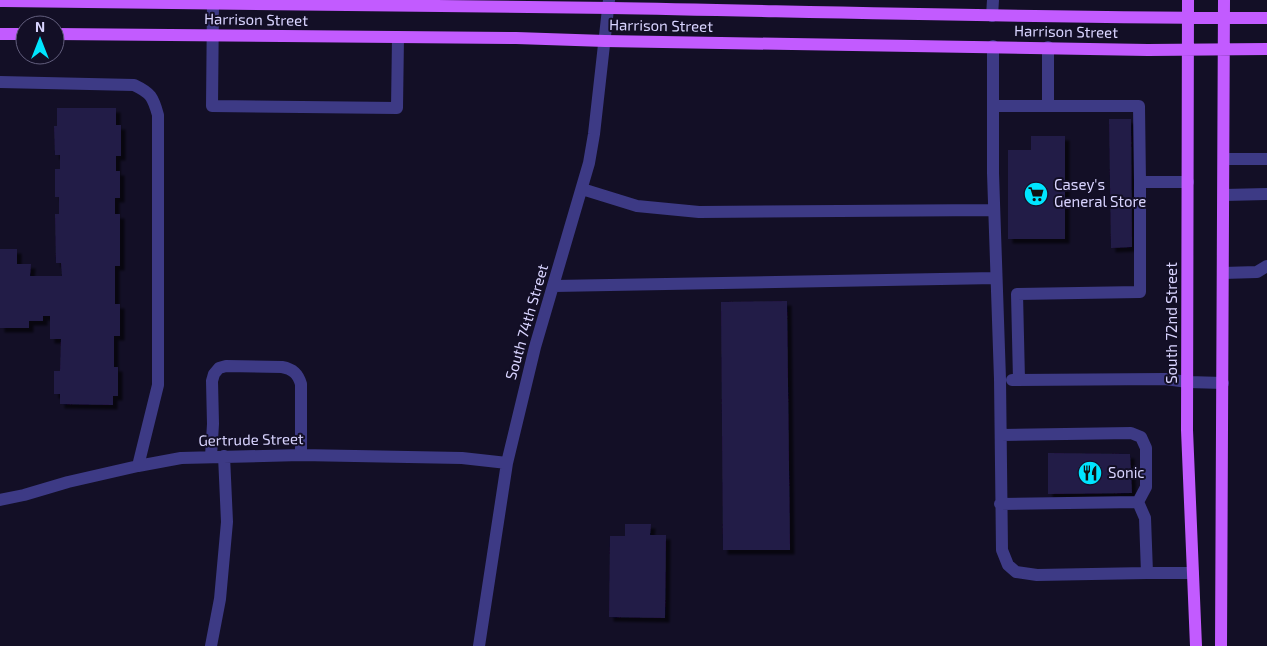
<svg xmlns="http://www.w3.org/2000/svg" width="1267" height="646" font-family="'Exo 2',sans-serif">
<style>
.building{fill:#241b47;filter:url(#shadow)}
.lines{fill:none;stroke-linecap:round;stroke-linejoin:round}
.minor{stroke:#3d3a85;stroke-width:12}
.major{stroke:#c25bff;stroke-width:12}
.labels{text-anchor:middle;stroke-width:4;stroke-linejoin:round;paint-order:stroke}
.street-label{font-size:15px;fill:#d9d4ff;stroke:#130f26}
.poi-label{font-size:15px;fill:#d9d4ff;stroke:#130f26;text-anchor:start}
</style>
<defs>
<filter id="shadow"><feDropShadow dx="4.5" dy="4.5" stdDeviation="1" flood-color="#0009"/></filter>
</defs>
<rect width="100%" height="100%" fill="#130f26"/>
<path class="building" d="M 57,108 L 116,108 L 116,125 L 121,125 L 121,156 L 116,156 L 116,171 L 120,171 L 120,198 L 115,198 L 115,214 L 120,214 L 120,266 L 115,266 L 115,304 L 120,304 L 120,336 L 114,336 L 114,367 L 118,367 L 118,396 L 113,396 L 113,405 L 60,404 L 60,394 L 54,394 L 54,371 L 60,371 L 61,339 L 50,339 L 50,316 L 43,316 L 43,321 L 29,321 L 29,328 L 0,328 L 0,249 L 17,249 L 17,264 L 31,264 L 30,276 L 62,276 L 61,263 L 56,263 L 55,214 L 59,214 L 59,197 L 55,197 L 55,169 L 60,169 L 60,155 L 55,155 L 54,126 L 57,126 Z
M 1109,119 L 1131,119 L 1132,247 L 1111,248 Z
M 1031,136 L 1065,136 L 1065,239 L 1008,239 L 1008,150 L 1031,150 Z
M 787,301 L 790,550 L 723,550 L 721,302 Z
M 1048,453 L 1130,454 L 1132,493 L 1048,494 Z
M 625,524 L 651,524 L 650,535 L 666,535 L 665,618 L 609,617 L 610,536 L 625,536 Z"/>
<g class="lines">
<path class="minor" d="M 213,2 L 212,106 L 397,108 L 398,37
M 992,16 L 993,0
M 993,46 L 993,173 L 1000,379 L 1002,550 L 1008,565 L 1016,572 L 1037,575 L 1147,573 L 1193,573
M 1048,47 L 1048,106 L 1139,106 L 1140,182 L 1188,182
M 0,82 L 134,85 C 151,93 153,97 158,115 L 158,385 L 138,466
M 993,106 L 1048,106
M 1224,159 L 1267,159
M 582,189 L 637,206 L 699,212 L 994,210
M 1224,195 L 1267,194
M 1223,273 L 1257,272 L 1267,266
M 554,286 L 996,278
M 1012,380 L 1165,379 L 1188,382 L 1223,383
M 1019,380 L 1017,294 L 1140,292 L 1140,182
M 211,456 L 213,424 L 212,381 L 214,374 L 219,368 L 226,366 L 282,367 C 293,369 298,374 301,384 L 301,455
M 0,500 L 24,495 L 68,482 L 138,466 L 181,458 L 301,455 L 462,458 L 507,463
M 1138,502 L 1145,518 L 1147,573
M 1000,504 L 1138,502 L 1146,487 L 1146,448 L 1141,437 L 1131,433 L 1001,435
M 211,646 L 220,599 L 227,522 L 224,456
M 479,646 L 507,463 L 535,347 L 589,163 L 594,134 L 609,0"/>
<path class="major" d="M 1188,0 L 1187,430 L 1196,646
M 0,1 C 204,2 408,4 611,8 C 830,12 1048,18 1267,18
M 0,34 L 25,34
M 55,34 L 516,38 L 605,41 L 1148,50 L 1267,49
M 1221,646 L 1224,0"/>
</g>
<defs>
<g id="supermarket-disc" transform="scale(1.25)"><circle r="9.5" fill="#00e5ff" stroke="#130f26"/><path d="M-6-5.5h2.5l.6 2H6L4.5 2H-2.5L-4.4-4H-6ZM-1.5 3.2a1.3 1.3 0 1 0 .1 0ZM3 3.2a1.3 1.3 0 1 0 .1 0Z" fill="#111"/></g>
<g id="restaurant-disc" transform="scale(1.25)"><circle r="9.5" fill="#00e5ff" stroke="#130f26"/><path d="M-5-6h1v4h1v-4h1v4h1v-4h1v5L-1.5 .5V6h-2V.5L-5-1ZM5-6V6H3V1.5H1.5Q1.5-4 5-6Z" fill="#111"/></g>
</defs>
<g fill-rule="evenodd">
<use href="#supermarket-disc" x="1036" y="194"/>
<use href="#restaurant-disc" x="1090" y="473"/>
</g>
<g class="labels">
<g class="street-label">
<text transform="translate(256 20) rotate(1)" y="5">Harrison Street</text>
<text transform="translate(661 26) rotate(1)" y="5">Harrison Street</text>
<text transform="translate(1066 32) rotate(1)" y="5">Harrison Street</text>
<text transform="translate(527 322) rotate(-74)" y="5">South 74th Street</text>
<text transform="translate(1172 323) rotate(-90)" y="5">South 72nd Street</text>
<text transform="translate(251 440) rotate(-1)" y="5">Gertrude Street</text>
</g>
<g class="poi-label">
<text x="1054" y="190">Casey's<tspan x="1054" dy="17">General Store</tspan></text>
<text x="1108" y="478">Sonic</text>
</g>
</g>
<g transform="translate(40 40)"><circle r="24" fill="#130f26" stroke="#625e7d"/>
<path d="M0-4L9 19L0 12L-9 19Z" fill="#00e5ff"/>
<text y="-8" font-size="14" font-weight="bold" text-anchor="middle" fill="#d9d4ff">N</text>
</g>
</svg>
